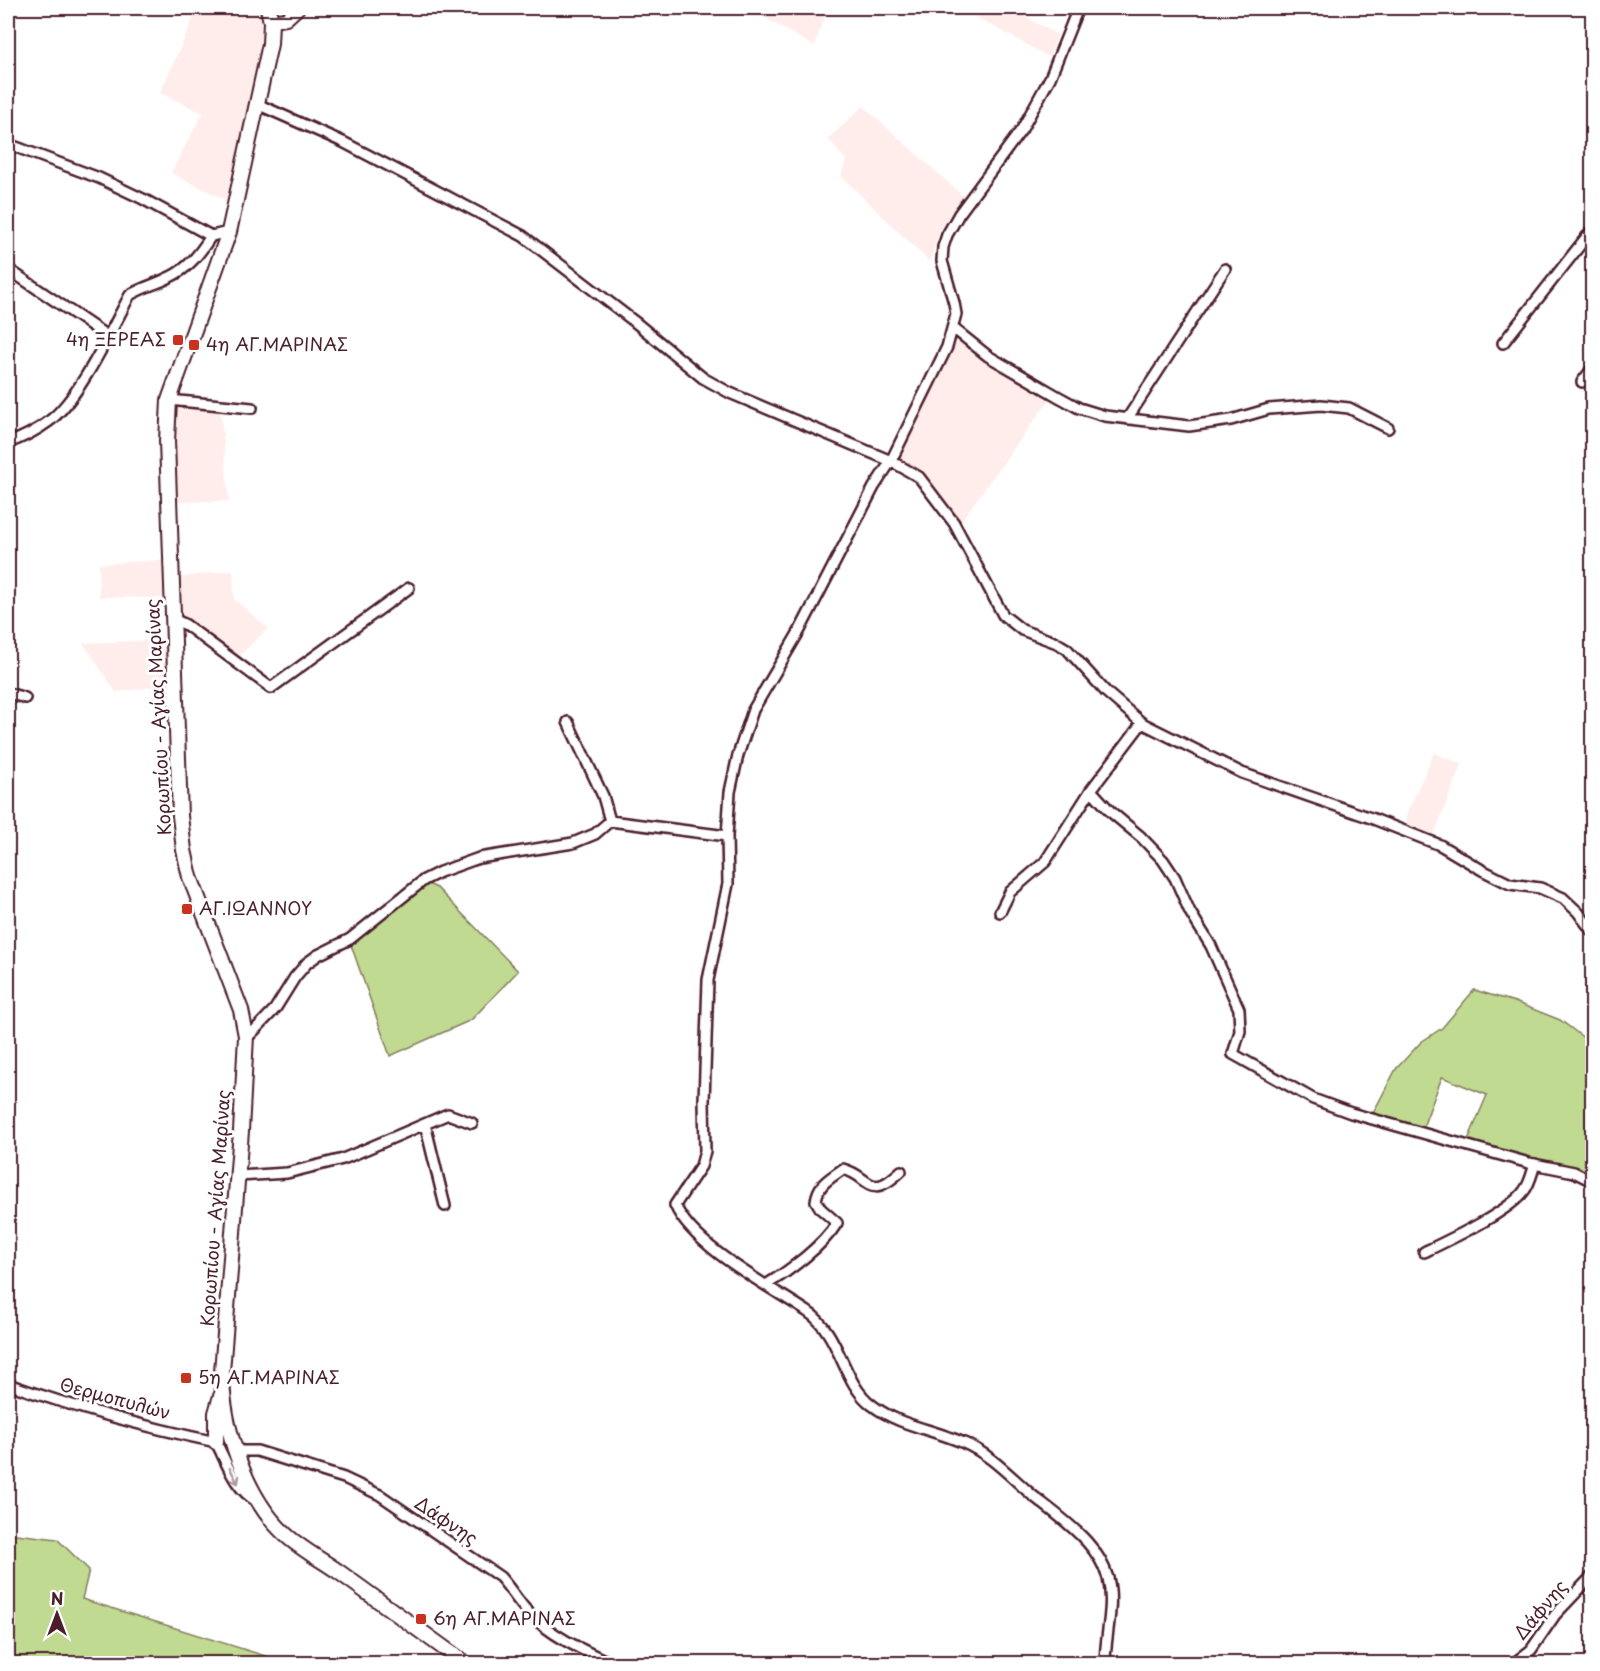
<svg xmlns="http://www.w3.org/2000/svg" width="1600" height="1671" font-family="'Playpen Sans',sans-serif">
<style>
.built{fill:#ffedeb}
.green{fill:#c0da91;stroke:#857c5e;stroke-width:1.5}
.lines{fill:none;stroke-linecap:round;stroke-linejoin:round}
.minor-casing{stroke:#4a1f2b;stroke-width:14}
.tertiary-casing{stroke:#4a1f2b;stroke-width:16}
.secondary-casing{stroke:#4a1f2b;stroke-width:18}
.minor{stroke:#fff;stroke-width:9}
.tertiary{stroke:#fff;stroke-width:12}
.secondary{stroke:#fff;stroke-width:14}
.oneway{stroke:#ae9aa0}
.poi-dot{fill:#c8321e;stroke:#fff;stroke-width:2}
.labels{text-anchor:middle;stroke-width:6;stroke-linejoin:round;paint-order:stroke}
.poi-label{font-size:18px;fill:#4a1f2b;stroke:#fff;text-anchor:start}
.street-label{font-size:18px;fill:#4a1f2b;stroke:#fff}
</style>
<rect width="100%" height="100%" fill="#fff"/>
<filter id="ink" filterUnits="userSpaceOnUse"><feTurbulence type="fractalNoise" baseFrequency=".0167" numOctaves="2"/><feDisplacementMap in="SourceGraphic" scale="12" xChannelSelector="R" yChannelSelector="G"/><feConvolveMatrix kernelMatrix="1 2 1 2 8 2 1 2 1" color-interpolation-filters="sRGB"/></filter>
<g filter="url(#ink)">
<path class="built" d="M 198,8 L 217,9 L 218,8 L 260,8 L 262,42 L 258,66 L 228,201 L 171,173 L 203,113 L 160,93 Z
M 747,8 L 828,8 L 814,46 Z
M 960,8 L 1009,8 L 1058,35 L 1049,57 Z
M 863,106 L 963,196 L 939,231 L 930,262 L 841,176 L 846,160 L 828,139 Z
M 953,334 L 1052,396 L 958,525 L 920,472 L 897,460 L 913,427 Z
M 176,403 L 220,404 L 229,501 L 175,502 L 173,445 Z
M 163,560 L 164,598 L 99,597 L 99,564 Z
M 233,570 L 234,599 L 268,628 L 238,657 L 178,616 L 177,578 Z
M 166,640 L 167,685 L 116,692 L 83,643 Z
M 1434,753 L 1462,764 L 1434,835 L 1407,824 L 1406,815 Z"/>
<path class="green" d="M 428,884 L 437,888 L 518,971 L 471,1020 L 390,1056 L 350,942 L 365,934 Z
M 1474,990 L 1515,1002 L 1560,1020 L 1592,1044 L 1592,1121 L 1590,1128 L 1592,1174 L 1573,1167 L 1535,1160 L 1468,1140 L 1487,1095 L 1442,1077 L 1423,1127 L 1372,1115 L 1396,1069 L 1421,1042 L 1442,1028 Z
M 8,1533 L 57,1539 L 89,1570 L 82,1599 L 288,1663 L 8,1663 Z"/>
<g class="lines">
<g class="minor-casing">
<path id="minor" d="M 1078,8 L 1050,78 L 1022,129 L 959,214 L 947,235 L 943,247 L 942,261 L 954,303 L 956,314 L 947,347 L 891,461 L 874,487 L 800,630 L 753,710 L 738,755 L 730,792 L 727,836 L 728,884 L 708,980 L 704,1101 L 705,1151 L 701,1166 L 675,1205 C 693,1247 771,1287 808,1312 C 841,1334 842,1383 872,1405 C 899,1426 933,1429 964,1443 C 990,1454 1011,1477 1032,1495 C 1051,1510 1071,1524 1087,1542 C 1096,1552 1104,1565 1108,1578 C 1115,1606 1105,1635 1105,1664
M 257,104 L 343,142 L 523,236 L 635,322 L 703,378 L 730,393 L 891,461 L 919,477 L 954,523 L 1003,615 L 1022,630 L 1057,643 L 1067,649 L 1106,692 L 1142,723 L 1242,773 L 1371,818 L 1440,845 L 1482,870 L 1510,884 L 1540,888 L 1563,898 L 1578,912 L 1592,931
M 8,144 L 99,178 L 143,199 L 211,236
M 8,269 L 107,336
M 953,328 L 988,356 L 1059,397 L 1079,408 L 1105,416 L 1189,426 L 1231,420 L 1269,409 L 1321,405 L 1349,408 L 1388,428
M 1503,343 L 1592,230
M 1582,382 L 1592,369
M 169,400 L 252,408
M 1127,419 L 1225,269
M 8,443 C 22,438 36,431 48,422 C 79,400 111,330 130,295 C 143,287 157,284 170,277 C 189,268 200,253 211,236 L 229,232
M 172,618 L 186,625 L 271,688 L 409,588
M 8,693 L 25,698
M 568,722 L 603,796 L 610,821
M 1091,790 L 1111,812 L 1141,837 L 1163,860 L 1175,878 L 1190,912 L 1211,946 L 1239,1009 L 1240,1031 L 1233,1054 L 1313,1099 L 1351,1113 L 1529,1163 L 1574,1172 L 1592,1181
M 1000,912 L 1010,892 L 1045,862 L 1091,790 L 1142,723
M 246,1036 L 251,1034 L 275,1009 L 295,977 L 307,963 L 318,955 L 350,939 L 424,880 L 440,872 L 479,858 L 573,843 L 595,834 L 610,821 L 727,836
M 425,1124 L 445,1206
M 238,1176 L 287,1173 L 343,1159 L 448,1114 L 472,1123
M 1424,1252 C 1449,1240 1509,1212 1524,1191 C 1530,1184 1532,1173 1535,1164
M 766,1285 C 789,1271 823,1246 837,1223 L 821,1209 L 816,1201 C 818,1184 829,1179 843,1169 C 871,1176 868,1202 901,1171
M 8,1384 C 76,1408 145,1427 216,1442 C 227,1463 235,1490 258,1502
M 236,1451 L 257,1451 L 344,1478 L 380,1495 L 500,1577 C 510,1588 517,1600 526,1610 C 549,1635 582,1650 613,1664
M 1513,1664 L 1531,1650 L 1555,1615 L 1592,1576"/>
</g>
<g class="tertiary-casing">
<path id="tertiary" d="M 271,21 L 286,19 L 298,8"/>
</g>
<g class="secondary-casing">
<path id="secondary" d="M 268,8 L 271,22 L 270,44 L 229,232 L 169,400 L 167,441 L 180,816 L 184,850 L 190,877 L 241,1010 L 246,1036 L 241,1131 L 222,1372 C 222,1426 245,1498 286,1535 C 301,1549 322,1560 339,1572 C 381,1602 423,1633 466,1664
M 216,1442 L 216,1413 L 221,1396"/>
</g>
<use href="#minor" class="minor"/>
<use href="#tertiary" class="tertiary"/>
<use href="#secondary" class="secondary"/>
</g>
<defs><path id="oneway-shaft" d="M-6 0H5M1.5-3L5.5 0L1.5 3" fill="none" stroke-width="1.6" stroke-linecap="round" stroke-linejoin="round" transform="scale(1.5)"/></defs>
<use class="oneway" href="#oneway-shaft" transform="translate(234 1476) rotate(62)"/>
</g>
<g class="poi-dot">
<rect x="172" y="334" width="12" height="12" rx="3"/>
<rect x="188" y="339" width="12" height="12" rx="3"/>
<rect x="181" y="903" width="12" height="12" rx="3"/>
<rect x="180" y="1372" width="12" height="12" rx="3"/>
<rect x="415" y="1613" width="12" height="12" rx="3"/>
</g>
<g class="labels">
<g class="poi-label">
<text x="166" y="346" text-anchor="end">4η ΞΕΡΕΑΣ</text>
<text x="206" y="351">4η ΑΓ.ΜΑΡΙΝΑΣ</text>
<text x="199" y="915">ΑΓ.ΙΩΑΝΝΟΥ</text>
<text x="198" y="1384">5η ΑΓ.ΜΑΡΙΝΑΣ</text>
<text x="433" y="1625">6η ΑΓ.ΜΑΡΙΝΑΣ</text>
</g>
<g class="street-label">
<text transform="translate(159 717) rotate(-93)" y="6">Κορωπίου - Αγίας Μαρίνας</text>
<text transform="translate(216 1208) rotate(-86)" y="6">Κορωπίου - Αγίας Μαρίνας</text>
<text transform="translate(115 1399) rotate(15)" y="6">Θερμοπυλών</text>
<text transform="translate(446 1521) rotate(34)" y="6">Δάφνης</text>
<text transform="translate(1541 1610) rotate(-50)" y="6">Δάφνης</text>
</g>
</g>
<rect width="1600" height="1671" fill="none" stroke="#fff" stroke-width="30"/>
<rect x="15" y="15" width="1570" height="1641" fill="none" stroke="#4a1f2b" stroke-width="2" filter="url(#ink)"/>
<g transform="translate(57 1614)" stroke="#ffffff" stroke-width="4.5" paint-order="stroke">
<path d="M0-4.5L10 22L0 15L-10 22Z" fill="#4a1f2b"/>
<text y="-9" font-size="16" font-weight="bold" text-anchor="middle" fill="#4a1f2b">N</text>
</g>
</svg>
